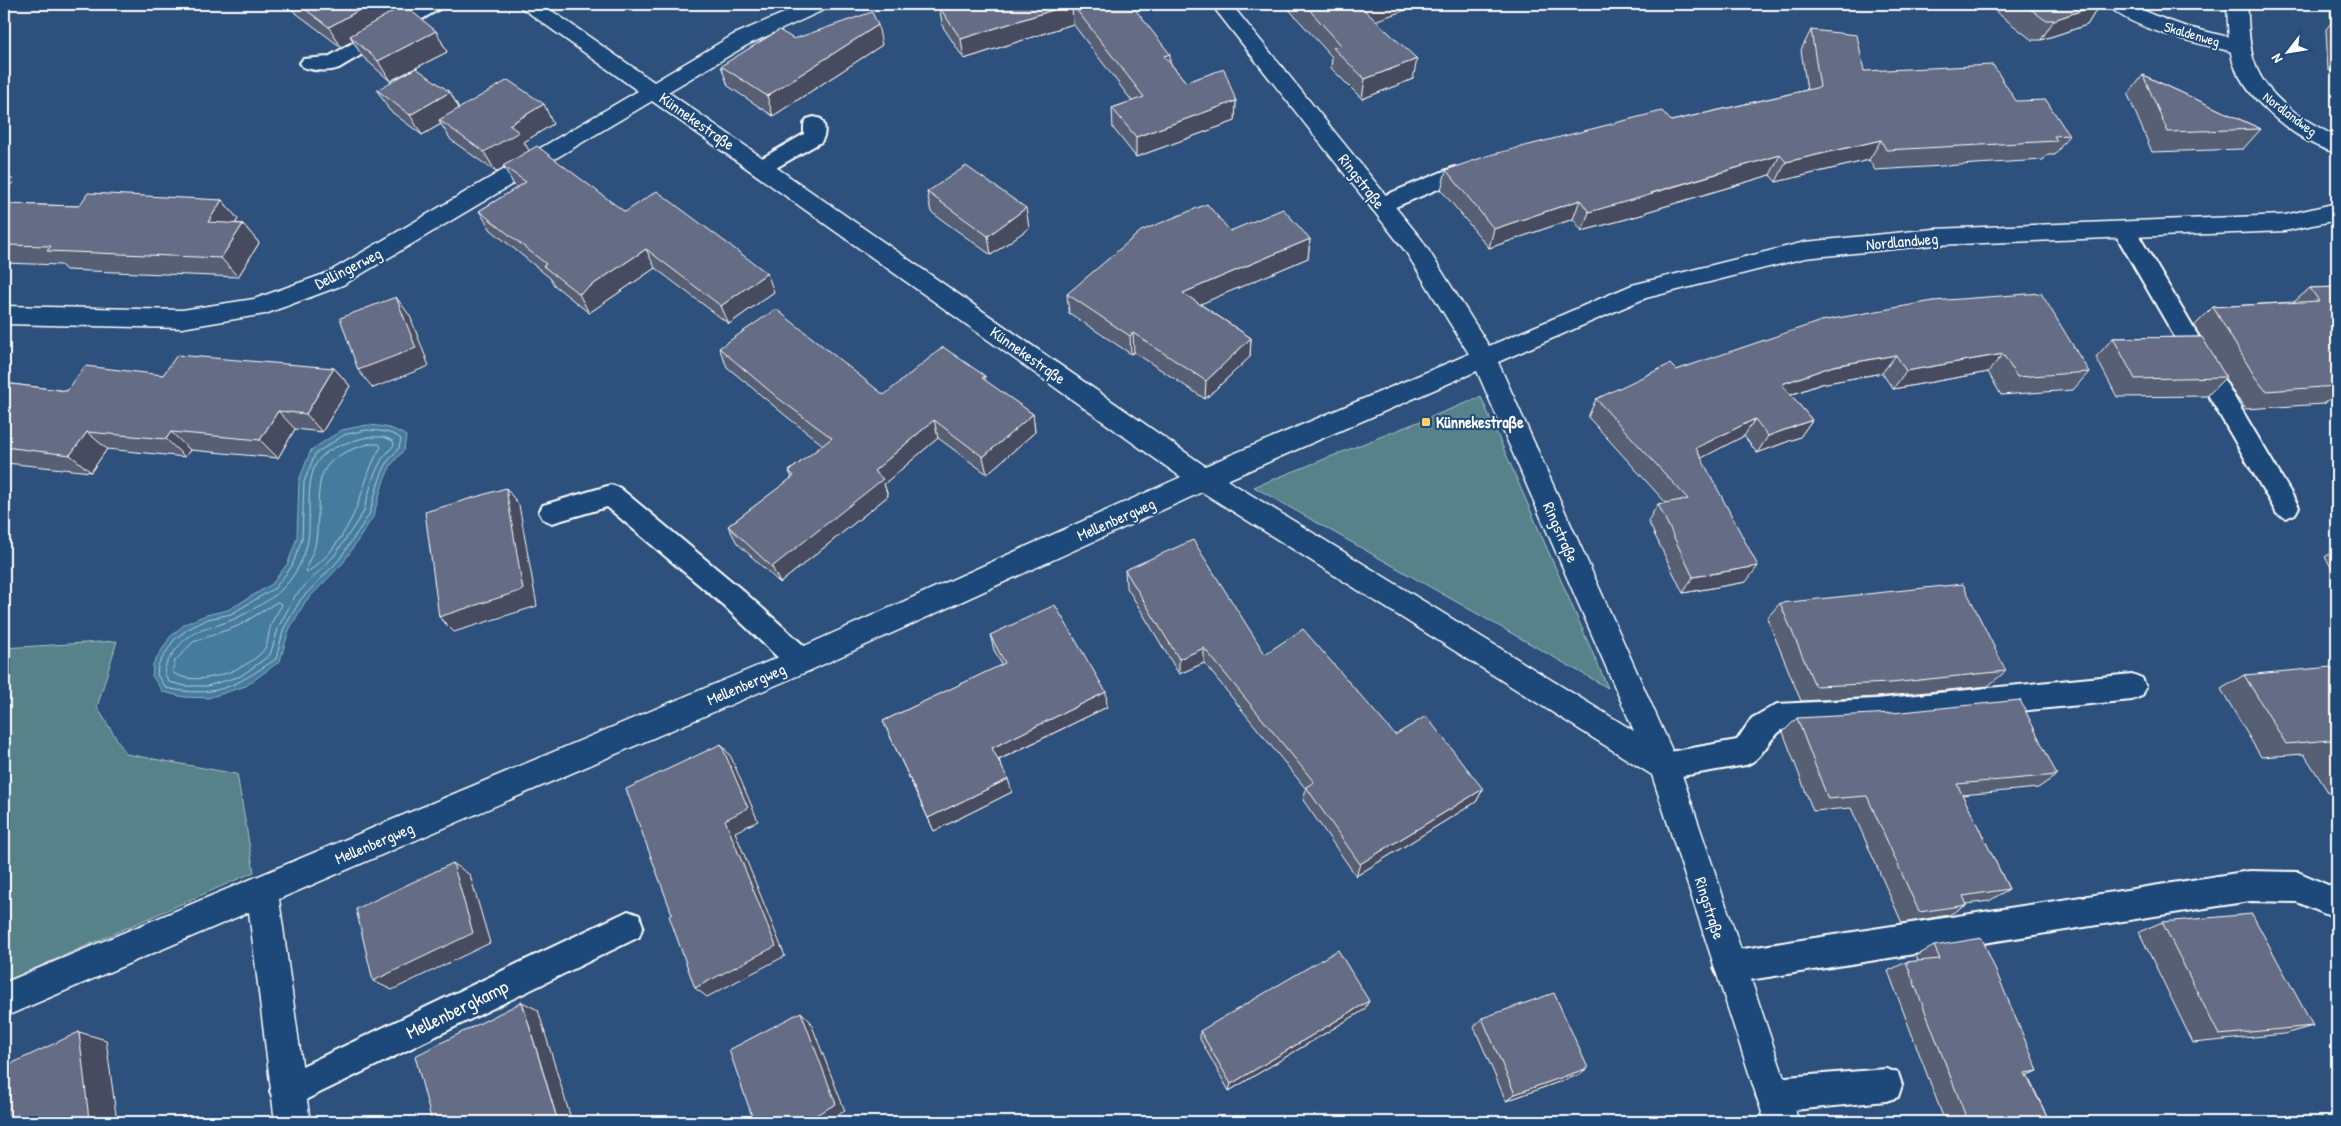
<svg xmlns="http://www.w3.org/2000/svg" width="2341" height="1126" font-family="'Patrick Hand',sans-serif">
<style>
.green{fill:#588289;stroke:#acc0c4}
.water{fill:#447c9e;stroke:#8fb0c5}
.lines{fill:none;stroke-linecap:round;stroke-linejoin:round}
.shore{stroke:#b4cbd8;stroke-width:1}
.service-casing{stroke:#fff;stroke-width:4}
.minor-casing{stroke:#fff;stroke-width:3}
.tertiary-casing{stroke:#fff;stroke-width:3}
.service{fill:#1f4a7a;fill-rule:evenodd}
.minor{fill:#1f4a7a;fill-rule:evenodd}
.tertiary{fill:#1f4a7a;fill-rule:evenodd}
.wall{fill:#575e73;stroke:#fff}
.shaded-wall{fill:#474c5e;stroke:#fff}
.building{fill:#656d86;stroke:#fff}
.poi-dot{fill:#ffd166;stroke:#1f4a7a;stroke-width:2}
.labels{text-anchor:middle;stroke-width:4;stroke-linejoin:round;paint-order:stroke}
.far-street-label{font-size:14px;fill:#fff;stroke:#1f4a7a}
.street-label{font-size:16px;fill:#fff;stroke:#1f4a7a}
.poi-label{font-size:16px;font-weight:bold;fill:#fff;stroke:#1f4a7a;text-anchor:start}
.near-street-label{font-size:19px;fill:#fff;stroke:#1f4a7a}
</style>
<rect width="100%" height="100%" fill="#2d517c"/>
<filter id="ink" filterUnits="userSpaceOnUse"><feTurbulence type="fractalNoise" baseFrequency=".02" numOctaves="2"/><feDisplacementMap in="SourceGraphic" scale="10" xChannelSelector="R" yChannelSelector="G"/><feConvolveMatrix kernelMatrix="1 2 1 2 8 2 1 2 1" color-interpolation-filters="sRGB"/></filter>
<g filter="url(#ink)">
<path class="green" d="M 1481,397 L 1608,688 L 1254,487 Z
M 117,641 L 97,707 L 126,754 L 237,774 L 254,872 L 4,982 L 4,648 Z"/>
<path class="water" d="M 367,425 C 382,426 393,427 406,436 L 404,450 L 391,465 L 384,480 L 373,517 L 343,563 L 305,602 L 289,630 L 280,661 L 246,686 L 208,698 L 184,697 L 163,692 L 152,676 L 153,664 L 170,637 L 185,624 L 206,615 L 228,610 L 272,584 L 288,563 L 297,538 L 299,480 L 311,450 L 342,430 Z"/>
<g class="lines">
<path class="shore" d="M 367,430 C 380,431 391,431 401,439 L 399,448 L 387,462 L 380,478 L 369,515 L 339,560 L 301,599 L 284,628 L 276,659 C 235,686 217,699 166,688 L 157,675 L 158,665 L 174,640 L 188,629 L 208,619 L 231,614 L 275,588 L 292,566 L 302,539 L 304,482 L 315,454 L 344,435 Z
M 368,437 L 384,437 L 393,441 L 394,445 L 382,459 L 374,475 L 363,513 L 334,556 L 295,596 L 279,626 L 270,655 L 241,676 L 207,686 L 185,686 L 169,682 C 163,672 163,668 170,658 C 190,627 202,632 232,620 C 242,616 274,598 281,590 C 294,578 305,558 308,540 C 312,516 303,479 320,458 C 329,447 354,440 368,437 Z
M 369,444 L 379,444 L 381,447 C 370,464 366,482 359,501 C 350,526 331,558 307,572 L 306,569 C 309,559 315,550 316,540 C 323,486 305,461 369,444 Z
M 278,602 L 282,605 C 278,612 273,618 271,625 C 268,633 269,644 263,651 C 246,671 194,689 172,672 L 175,661 L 193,642 L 238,626 Z"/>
<g class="service-casing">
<path id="service" d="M 421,4 L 444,4 L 441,8 L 339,68 C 328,72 314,71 303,67 L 300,63 L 303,59 L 328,57 Z
M 814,117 L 821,119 C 826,126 826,135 821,142 L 769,172 L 762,174 L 755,172 L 751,167 L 755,162 L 804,134 L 804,124 L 807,119 Z
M 1454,167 L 1462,169 L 1465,174 L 1462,179 L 1381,213 L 1373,210 L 1370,205 L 1373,200 Z
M 2124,222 L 2132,224 L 2295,500 L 2299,507 L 2295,514 L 2286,518 L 2277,514 L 2113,230 L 2116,224 Z
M 611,485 L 620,488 L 741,589 L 811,652 L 815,661 L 811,670 L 801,673 L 791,670 L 723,605 L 607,507 L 552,523 L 543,519 L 539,512 L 543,505 Z
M 2132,674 L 2142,678 L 2146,687 L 2142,696 L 2132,700 L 1876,725 L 1782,730 C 1767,740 1763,759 1746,765 L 1664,779 L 1654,776 L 1650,766 L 1654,756 L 1664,753 L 1737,740 L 1752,718 L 1777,704 L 1876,699 Z
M 2250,871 L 2298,872 L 2337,889 L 2337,919 L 2297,902 L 2250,901 L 1730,983 L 1719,978 L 1714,967 L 1719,956 L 1730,951 Z
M 628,911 L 639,915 L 643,926 L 639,937 L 299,1103 L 287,1108 L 275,1103 L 270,1091 L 275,1079 Z
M 1886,1069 L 1898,1073 L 1902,1085 L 1898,1097 L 1886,1101 L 1773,1112 L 1761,1107 L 1756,1095 L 1761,1083 L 1773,1078 Z"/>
</g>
<g class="minor-casing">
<path id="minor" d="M 519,4 L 542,4 L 654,82 L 733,35 L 805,4 L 831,4 L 828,8 L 747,45 L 668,92 L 1205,466 L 1469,354 L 1406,252 L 1211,4 L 1231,4 L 1422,240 L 1489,346 L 1632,285 L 1805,242 L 1934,229 L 2285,215 L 2337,203 L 2337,220 L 2285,231 L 1934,245 L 1805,258 L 1646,298 L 1498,362 L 1679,766 L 1799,1122 L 1765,1122 L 1652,775 L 1202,492 L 811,670 L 279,899 L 310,1122 L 275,1122 L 249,912 L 4,1017 L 4,983 L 791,652 L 1181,477 L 652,101 L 343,285 L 265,314 L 182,328 L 4,324 L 4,306 L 182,310 L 254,299 L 327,273 L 638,91 L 522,8 ZM 1477,371 L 1634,731 L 1227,480 Z
M 2108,4 L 2132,4 L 2153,15 L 2184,26 L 2248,42 L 2251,47 L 2248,52 L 2241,54 C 2211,46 2125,29 2108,4 Z"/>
</g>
<g class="tertiary-casing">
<path id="tertiary" d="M 2227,4 L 2247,4 C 2249,23 2248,43 2254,61 C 2265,98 2305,121 2337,137 L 2337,153 C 2299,144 2245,99 2233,62 C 2228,43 2228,23 2227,4 Z"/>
</g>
<use href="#service" class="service"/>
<use href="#minor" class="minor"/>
<use href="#tertiary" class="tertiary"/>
</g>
<path class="wall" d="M 284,4 L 395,4 L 398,9 L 436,31 L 447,52 L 390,81 L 362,56 L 353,41 L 341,47 Z
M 949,4 L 1131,4 L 1170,63 L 1186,82 L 1236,101 L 1235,121 L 1136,157 L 1113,128 L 1112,108 L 1132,101 L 1073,24 L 964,59 L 943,27 L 939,7 Z
M 1284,4 L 1422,4 L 1376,20 L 1413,79 L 1362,99 L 1331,68 L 1332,57 Z
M 1986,4 L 2100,4 L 2087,25 L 2041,40 L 2032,40 Z
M 2330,4 L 2337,4 L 2337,72 L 2328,70 L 2326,29 L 2331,23 Z
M 1811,30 L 1864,71 L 2016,101 L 2069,135 L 2055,155 L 2047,155 L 2043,160 L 1875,170 L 1869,160 L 1776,182 L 1770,175 L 1646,212 L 1645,214 L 1582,231 L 1573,219 L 1489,248 L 1441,190 L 1446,170 L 1671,121 L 1807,90 L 1801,50 Z
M 794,39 L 882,45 L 773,116 L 728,86 L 721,66 Z
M 2143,75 L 2261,129 L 2243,149 L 2152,152 L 2128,95 Z
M 377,90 L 450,92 L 459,108 L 553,124 L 524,142 L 529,151 L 625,212 L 774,292 L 729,324 L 655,268 L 589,313 L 554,285 L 550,278 L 491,230 L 479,211 L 517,188 L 514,185 L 504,167 L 496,172 L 451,140 L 441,124 L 422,135 L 389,110 Z
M 927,192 L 1029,228 L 991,255 L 931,212 Z
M 222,200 L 238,219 L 235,223 L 243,224 L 259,243 L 238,277 L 66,270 L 61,265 L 4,263 L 4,204 L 79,206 Z
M 1230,231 L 1310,239 L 1308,258 L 1200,304 L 1251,338 L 1250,357 L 1205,399 L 1134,352 L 1131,354 L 1069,313 L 1067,294 Z
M 2337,287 L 2337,393 L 2324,404 L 2246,409 L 2235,395 L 2225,378 L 2207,396 L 2117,397 L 2096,357 L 2113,338 L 2201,337 L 2194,326 L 2213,307 L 2294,302 L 2310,288 Z
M 1933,301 L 2089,372 L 2073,390 L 2001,395 L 1988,372 L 1893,389 L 1882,373 L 1821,384 L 1791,395 L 1812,420 L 1800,437 L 1757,453 L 1744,436 L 1701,458 L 1746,582 L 1683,593 L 1648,521 L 1658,504 L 1666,503 L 1588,417 L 1596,399 L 1676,370 Z
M 719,348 L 884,395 L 985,376 L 985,381 L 1033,414 L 1035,432 L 987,474 L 938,438 L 884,484 L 888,496 L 780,583 L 737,543 L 728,526 L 792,478 L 789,471 L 823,445 L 786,416 L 727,367 Z
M 334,368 L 350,386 L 322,432 L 295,429 L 278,458 L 190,450 L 185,457 L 107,449 L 91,472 L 6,463 L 4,465 L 4,383 L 67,391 L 163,375 Z
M 2337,549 L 2337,577 L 2325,557 Z
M 1125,570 L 1265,654 L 1483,789 L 1476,802 L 1356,876 L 1303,800 L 1306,789 L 1204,663 L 1179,674 L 1126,586 Z
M 1780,603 L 2006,671 L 1988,686 L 1876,697 L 1801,701 L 1767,618 Z
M 990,635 L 1107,707 L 999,760 L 1012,792 L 934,831 L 883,721 L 1002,665 L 994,650 Z
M 2244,675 L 2337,676 L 2337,806 L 2304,754 L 2261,757 L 2221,689 Z
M 1797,718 L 2057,775 L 2038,788 L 1962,795 L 2009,889 L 1989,901 L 1967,904 L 1967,905 L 1949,915 L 1902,923 L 1851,808 L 1813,811 L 1783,732 Z
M 2162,922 L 2313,1026 L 2284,1034 L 2193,1043 L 2139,932 Z
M 1934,946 L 2038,1071 L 2027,1075 L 2050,1122 L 1945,1122 L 1888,971 L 1906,962 L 1918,961 L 1916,956 Z
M 1364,1010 L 1229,1091 L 1200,1039 L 1200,1031 Z
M 1482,1018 L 1578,1075 L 1506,1101 L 1474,1027 Z"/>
<path class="shaded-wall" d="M 370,4 L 395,4 L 400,14 L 350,36 L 353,41 L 341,47 L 329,27 Z
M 1072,4 L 1073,24 L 964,59 L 961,39 Z
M 1369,4 L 1422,4 L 1358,27 L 1361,7 Z
M 2100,4 L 2087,25 L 2041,40 L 2054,20 Z
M 878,25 L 882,45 L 773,116 L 767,96 Z
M 436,31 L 447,52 L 390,81 L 378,61 Z
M 1170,54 L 1170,74 L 1164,56 Z
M 1417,59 L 1413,79 L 1362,99 L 1365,79 Z
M 450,92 L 461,112 L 439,120 L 441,124 L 422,135 L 410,115 Z
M 1236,101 L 1235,121 L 1136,157 L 1136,137 Z
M 544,104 L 553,124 L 524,142 L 530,152 L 503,166 L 504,167 L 496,172 L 484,152 L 509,125 Z
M 1881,140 L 1869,160 L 1776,182 L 1786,162 Z
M 1780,155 L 1770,175 L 1646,212 L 1645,214 L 1582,231 L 1589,212 Z
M 4,171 L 14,181 L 4,194 Z
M 222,200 L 238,219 L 224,241 L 208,222 Z
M 1580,200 L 1573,219 L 1489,248 L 1494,229 Z
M 1026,208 L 1029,228 L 991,255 L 988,236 Z
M 243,224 L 259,243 L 238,277 L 221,258 Z
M 1310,239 L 1308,258 L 1182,312 L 1183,293 Z
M 646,249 L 655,268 L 589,313 L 579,294 Z
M 767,273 L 774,292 L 729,324 L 721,306 Z
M 396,297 L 410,316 L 429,366 L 373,388 L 358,370 Z
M 1133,333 L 1134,352 L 1131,354 L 1130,336 Z
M 1251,338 L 1250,357 L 1205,399 L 1206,381 Z
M 2003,354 L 1988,372 L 1893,389 L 1906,371 Z
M 1896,355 L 1882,373 L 1821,384 L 1770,402 L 1782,384 L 1833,366 Z
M 334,368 L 350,386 L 322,432 L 306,414 Z
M 278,411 L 295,429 L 278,458 L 260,440 Z
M 1033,414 L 1035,432 L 987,474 L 983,457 Z
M 1755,419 L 1744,436 L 1686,466 L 1696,448 Z
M 934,420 L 938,438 L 884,484 L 888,496 L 780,583 L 772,567 L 874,471 Z
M 1812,420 L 1800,437 L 1757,453 L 1768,436 Z
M 87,432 L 107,449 L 91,472 L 70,455 Z
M 171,432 L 190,450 L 185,457 L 166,439 Z
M 506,488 L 519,505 L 537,606 L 454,632 L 439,617 Z
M 1758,566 L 1746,582 L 1683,593 L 1693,577 Z
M 1204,648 L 1204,663 L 1179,674 L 1179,659 Z
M 1106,692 L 1107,707 L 996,761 L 992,748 Z
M 721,744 L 731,757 L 758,821 L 735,832 L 785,956 L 707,997 L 695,988 Z
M 1008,779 L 1012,792 L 934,831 L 928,818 Z
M 1483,789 L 1476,802 L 1356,876 L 1360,864 Z
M 453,863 L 470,875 L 490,943 L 392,990 L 373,981 Z
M 1369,1001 L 1364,1010 L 1229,1091 L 1231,1084 Z
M 522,1002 L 538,1010 L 572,1122 L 558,1122 Z
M 801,1012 L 810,1021 L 845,1111 L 824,1122 L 803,1122 Z
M 79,1032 L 106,1040 L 117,1122 L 84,1122 Z
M 1588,1068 L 1578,1075 L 1506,1101 L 1515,1094 Z"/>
<path class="building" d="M 298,4 L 370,4 L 329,27 Z
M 949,4 L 1131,4 L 1170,54 L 1164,56 L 1186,82 L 1224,69 L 1236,101 L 1136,137 L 1112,108 L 1144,97 L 1072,4 L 961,39 L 939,7 Z
M 1304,4 L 1369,4 L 1361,7 L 1417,59 L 1365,79 L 1333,48 L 1341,45 Z
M 2024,4 L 2100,4 L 2054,20 L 2045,20 Z
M 404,5 L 436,31 L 378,61 L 350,36 Z
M 872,12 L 878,25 L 767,96 L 721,66 L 779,30 L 794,39 Z
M 1811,30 L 1857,35 L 1864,71 L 1993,65 L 2016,101 L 2046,100 L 2069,135 L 2054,136 L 2057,141 L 1886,150 L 1881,140 L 1786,162 L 1780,155 L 1651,193 L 1653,194 L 1589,212 L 1580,200 L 1494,229 L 1446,170 L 1490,155 L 1662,111 L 1671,121 L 1820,87 Z
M 416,68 L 450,92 L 410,115 L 377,90 Z
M 2143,75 L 2261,129 L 2168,132 Z
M 508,80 L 544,104 L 509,125 L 519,132 L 484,152 L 439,120 Z
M 537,146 L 625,212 L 657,191 L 767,273 L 721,306 L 646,249 L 579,294 L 543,266 L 546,264 L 479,211 L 526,182 L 503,166 Z
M 966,166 L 1026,208 L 988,236 L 927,192 Z
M 88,193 L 222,200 L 208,222 L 243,224 L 221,258 L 47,251 L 51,246 L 4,245 L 4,204 L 79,206 Z
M 1207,204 L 1230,231 L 1283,209 L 1310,239 L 1183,293 L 1251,338 L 1206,381 L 1133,333 L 1130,336 L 1067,294 L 1141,231 Z
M 2337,287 L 2337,372 L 2336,372 L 2337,373 L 2337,386 L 2266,391 L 2255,377 L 2213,307 L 2319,301 L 2310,288 Z
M 2041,293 L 2089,372 L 2017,377 L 2003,354 L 1906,371 L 1896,355 L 1833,366 L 1782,384 L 1812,420 L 1768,436 L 1755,419 L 1696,448 L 1758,566 L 1693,577 L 1658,504 L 1688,499 L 1596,399 L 1670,364 L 1676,370 L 1821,321 L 1933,301 Z
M 396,297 L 416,348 L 358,370 L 340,318 Z
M 776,309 L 884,395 L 943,347 L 985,376 L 982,378 L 1033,414 L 983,457 L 934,420 L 874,471 L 883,479 L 772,567 L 728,526 L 794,476 L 789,471 L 832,438 L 778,398 L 719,348 Z
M 2202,337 L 2226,377 L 2135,379 L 2113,338 Z
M 177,355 L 334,368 L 306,414 L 278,411 L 260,440 L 171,432 L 166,439 L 87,432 L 70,455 L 4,447 L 4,383 L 67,391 L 85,366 L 163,375 Z
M 506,488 L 523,590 L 439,617 L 425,512 Z
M 1193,540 L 1265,654 L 1303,629 L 1395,735 L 1426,716 L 1483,789 L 1360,864 L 1306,787 L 1314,782 L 1204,648 L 1179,659 L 1125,570 Z
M 1963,584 L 2006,671 L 1891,683 L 1815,686 L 1780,603 Z
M 1055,605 L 1106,692 L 992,748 L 1008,779 L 928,818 L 883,721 L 1005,663 L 990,635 Z
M 2331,667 L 2337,676 L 2337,751 L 2330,740 L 2286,744 L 2244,675 Z
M 2020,700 L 2057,775 L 1957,784 L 2009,889 L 1963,896 L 1967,905 L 1919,912 L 1867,796 L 1828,799 L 1797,718 L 1892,713 Z
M 721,744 L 748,808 L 725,820 L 776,946 L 695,988 L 669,916 L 672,914 L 626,789 Z
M 453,863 L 473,933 L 373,981 L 356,909 Z
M 2252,914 L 2313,1026 L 2219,1035 L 2162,922 Z
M 1982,938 L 2038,1071 L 2025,1073 L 2050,1122 L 1968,1122 L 1906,962 L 1940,959 L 1934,946 Z
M 1338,950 L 1369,1001 L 1231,1084 L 1200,1031 Z
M 1554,993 L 1588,1068 L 1515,1094 L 1482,1018 Z
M 522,1002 L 558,1122 L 432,1122 L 415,1056 Z
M 801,1012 L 836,1104 L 803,1122 L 754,1122 L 729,1050 Z
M 79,1032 L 89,1120 L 84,1122 L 4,1122 L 4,1067 Z"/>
</g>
<rect class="poi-dot" x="1421" y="417" width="10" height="10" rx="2.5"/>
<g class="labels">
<g class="far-street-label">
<text transform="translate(2192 34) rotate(16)" y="5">Skaldenweg</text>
<text transform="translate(2290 114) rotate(37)" y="5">Nordlandweg</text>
</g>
<g class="street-label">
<text transform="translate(697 121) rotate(35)" y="6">Künnekestraße</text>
<text transform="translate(1362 181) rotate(52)" y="6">Ringstraße</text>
<text transform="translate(1902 241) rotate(-5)" y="6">Nordlandweg</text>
<text transform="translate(348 268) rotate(-27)" y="6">Dellingerweg</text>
<text transform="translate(1028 355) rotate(35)" y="6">Künnekestraße</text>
<text transform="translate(1116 519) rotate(-24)" y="6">Mellenbergweg</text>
<text transform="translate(1561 532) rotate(66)" y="6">Ringstraße</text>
<text transform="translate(746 684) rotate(-23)" y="6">Mellenbergweg</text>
<text transform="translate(374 843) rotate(-23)" y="6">Mellenbergweg</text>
<text transform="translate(1710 908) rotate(72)" y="6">Ringstraße</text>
</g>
<g class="poi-label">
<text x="1436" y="428">Künnekestraße</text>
</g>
<g class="near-street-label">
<text transform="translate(457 1009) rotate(-26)" y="7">Mellenbergkamp</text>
</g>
</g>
<rect width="2341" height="1126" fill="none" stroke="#1f4a7a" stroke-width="20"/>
<rect x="10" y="10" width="2321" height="1106" fill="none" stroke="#fff" stroke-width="2" filter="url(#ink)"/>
<g transform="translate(2288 52) rotate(239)" stroke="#1f4a7a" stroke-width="4" paint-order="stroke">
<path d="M0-4L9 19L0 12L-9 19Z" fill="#ffffff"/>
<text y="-8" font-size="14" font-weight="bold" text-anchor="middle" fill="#ffffff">N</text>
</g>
</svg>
